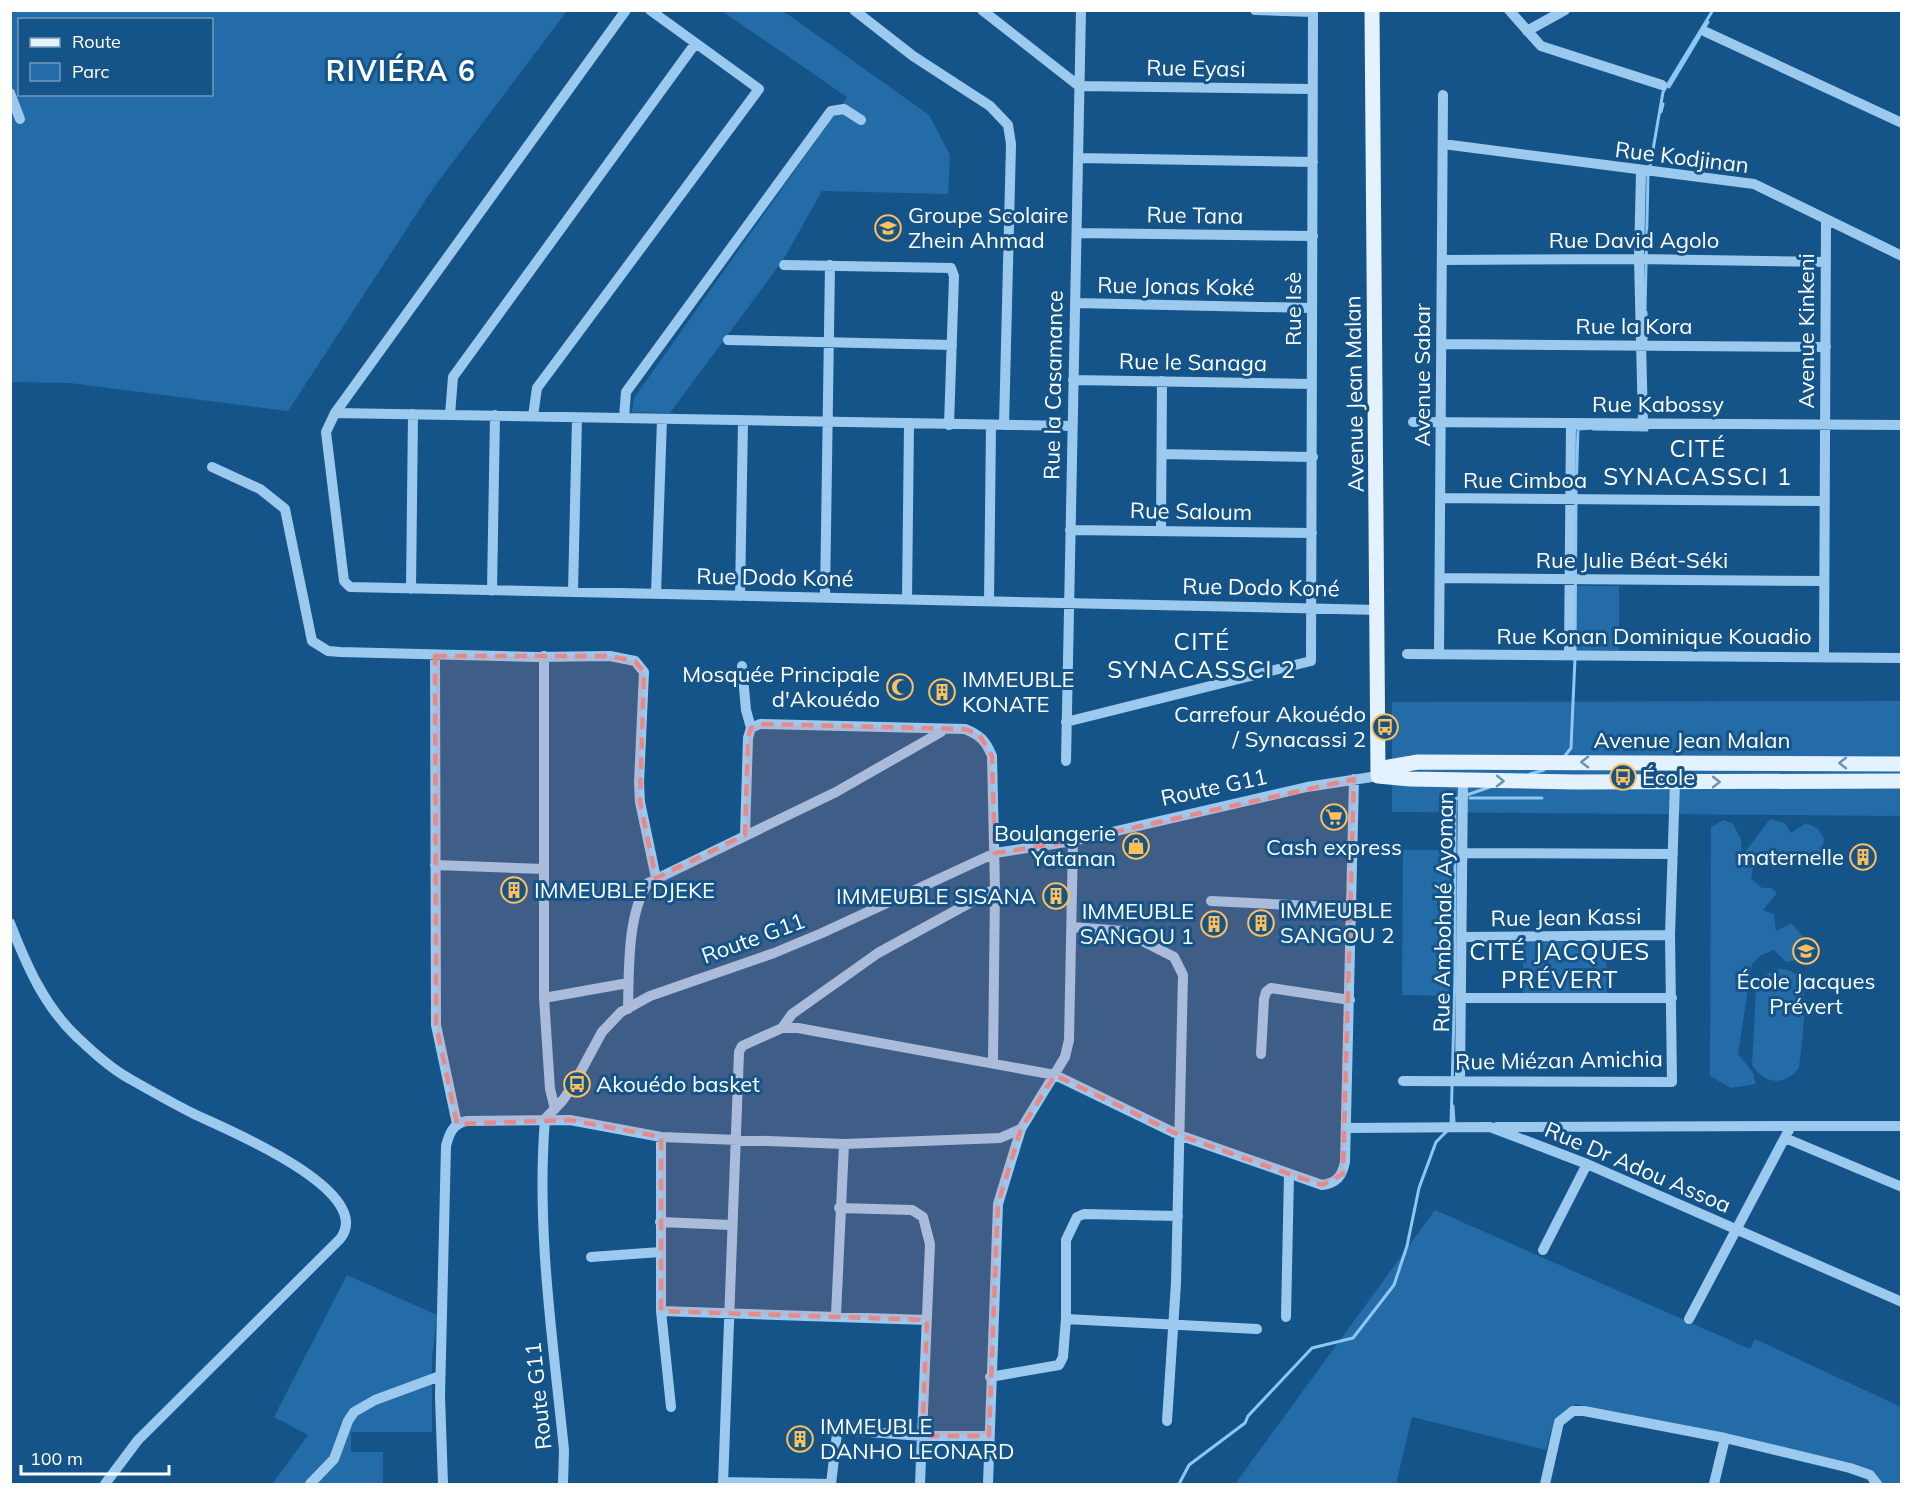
<svg xmlns="http://www.w3.org/2000/svg" width="1912" height="1495" font-family="Mulish,sans-serif">
<style>
.green{fill:#246ca7;fill-rule:evenodd}
.lines{fill:none;stroke-linecap:round;stroke-linejoin:round}
.stream{stroke:#8ec7f2;stroke-width:3}
.minor{stroke:#9ccaef;stroke-width:10}
.major{stroke:#e4f1ff;stroke-width:15}
.oneway{stroke:#6893b8}
.marked{fill:#e88989;fill-opacity:0.2;stroke:#e88989;stroke-width:4.5;stroke-dasharray:12 8;stroke-linejoin:round}
.labels{text-anchor:middle;stroke-width:6;stroke-linejoin:round;paint-order:stroke}
.street-label{font-size:22px;fill:#fff;stroke:#155489}
.poi-label{font-size:22px;fill:#fff;stroke:#155489;text-anchor:start}
.neighbourhood-label{font-size:24px;letter-spacing:1.5px;fill:#fff;stroke:#155489}
.district-label{font-size:28px;font-weight:bold;letter-spacing:1.5px;fill:#fff;stroke:#155489}
</style>
<rect width="100%" height="100%" fill="#155489"/>
<path class="green" d="M 11,11 L 567,11 L 434,187 L 288,411 L 70,383 L 11,382 ZM 20,20 L 212,20 L 212,94 L 20,94 Z
M 722,11 L 783,11 L 929,115 L 950,155 L 948,194 L 822,191 L 783,260 L 670,413 L 632,412 L 634,398 L 847,97 Z
M 1576,586 L 1619,586 L 1619,650 L 1575,650 Z
M 1901,701 L 1901,816 L 1392,812 L 1392,702 Z
M 1770,819 L 1785,823 L 1791,833 L 1806,823 L 1817,828 L 1824,838 L 1822,851 L 1813,859 L 1799,851 L 1754,861 L 1751,879 L 1762,888 L 1772,888 L 1777,893 L 1763,910 L 1774,914 L 1776,931 L 1791,923 L 1806,940 L 1800,959 L 1786,962 L 1774,950 L 1761,955 L 1752,964 L 1738,1054 L 1753,1073 L 1756,1084 L 1731,1088 L 1710,1076 L 1711,827 L 1724,820 L 1733,824 L 1741,839 L 1742,856 Z
M 1403,850 L 1450,850 L 1449,996 L 1402,995 Z
M 1523,942 L 1606,942 L 1607,994 L 1523,995 Z
M 1778,969 C 1786,969 1794,971 1799,978 C 1810,992 1801,1049 1799,1068 C 1785,1086 1765,1085 1752,1065 L 1756,990 L 1763,976 Z
M 1435,1210 L 1750,1349 L 1755,1339 L 1901,1407 L 1901,1484 L 1876,1484 L 1870,1474 L 1576,1404 L 1554,1420 L 1546,1450 L 1412,1417 L 1396,1484 L 1235,1484 Z
M 347,1275 L 437,1315 L 432,1359 L 432,1432 L 351,1432 L 351,1452 L 383,1452 L 383,1484 L 272,1484 L 308,1435 L 274,1417 Z"/>
<g class="lines">
<path class="stream" d="M 1669,87 L 1708,22
M 1661,112 L 1663,104
M 1650,167 L 1663,92 L 1713,10
M 1645,311 L 1648,174
M 1646,312 L 1646,340
M 1593,429 L 1647,430
M 1576,496 L 1578,429 L 1594,428
M 1575,652 L 1576,502
M 1564,757 L 1571,748 L 1575,658
M 1530,774 L 1544,770
M 1470,798 L 1542,798
M 1453,1106 L 1454,1122
M 1451,1125 L 1455,974 L 1455,799 L 1490,787
M 1179,1484 L 1189,1465 L 1245,1423 L 1248,1416 L 1312,1348 L 1353,1338 L 1394,1285 L 1407,1246 L 1419,1188 L 1436,1142 L 1448,1130"/>
<path class="minor" d="M 626,10 L 335,413 L 326,432 L 344,581 L 350,587 L 1379,610
M 854,10 L 913,56 L 990,106 L 1008,125 L 1011,144 L 1004,425
M 982,10 L 1079,86 L 1313,89
M 1255,10 L 1313,12
M 1509,10 L 1541,46 L 1662,85
M 1527,31 L 1565,10
M 1706,32 L 1902,123
M 10,93 L 20,119
M 1443,144 L 1754,184 L 1902,256
M 1078,158 L 1313,162
M 1641,172 L 1639,259 L 1643,423
M 1077,233 L 1313,236
M 1442,260 L 1639,259 L 1826,262
M 784,265 L 951,268 L 954,276 L 949,425
M 1075,303 L 1312,308
M 728,340 L 952,345
M 1441,344 L 1826,347
M 1073,380 L 1312,384
M 335,413 L 1072,426
M 450,415 L 453,377 L 695,44
M 533,416 L 537,388 L 759,89 L 650,10
M 624,418 L 626,392 L 831,111 L 844,109 L 861,120
M 1413,422 L 1902,425
M 1162,454 L 1313,457
M 212,467 L 260,489 L 285,509 L 312,641 L 328,651 L 340,652 L 536,657 L 610,656 L 635,661 L 644,672 L 639,783 L 640,802 L 656,878
M 1440,498 L 1825,501
M 1161,529 L 1162,381
M 1070,530 L 1312,533
M 1440,578 L 1824,581
M 411,589 L 413,414
M 492,591 L 495,415
M 573,592 L 577,418
M 656,594 L 662,419
M 740,596 L 743,421
M 825,597 L 830,265
M 907,599 L 909,424
M 989,601 L 991,426
M 1407,654 L 1902,658
M 1439,654 L 1443,95
M 1569,655 L 1571,423
M 435,656 L 436,1025 L 457,1124
M 544,656 L 544,998 L 550,1089 L 555,1109
M 1824,657 L 1826,222
M 742,666 L 746,710 L 751,728
M 1066,722 L 1311,661 L 1313,10
M 1066,761 L 1081,10
M 745,835 L 748,738 L 751,728 L 760,724 L 965,729 C 980,735 986,741 992,756 L 995,889 L 993,1062
M 1463,853 L 1673,854
M 435,865 L 544,869
M 995,889 L 878,953 L 792,1014 L 782,1028 L 798,1028 L 1055,1075 L 1179,1135 L 1322,1185 C 1337,1183 1342,1176 1345,1162 L 1354,779
M 1211,901 L 1352,908
M 10,923 C 26,964 44,1006 77,1037 C 92,1051 111,1069 130,1079 C 151,1091 172,1103 194,1114 C 224,1128 378,1191 340,1239 L 138,1440 L 105,1484
M 1072,927 L 1123,931 L 1174,957 L 1183,975 L 1176,1283 L 1167,1421
M 1462,937 L 1670,935
M 544,998 L 628,983
M 1461,998 L 1672,998
M 628,1009 C 629,972 627,914 648,883 L 836,792 L 941,732
M 1261,1054 L 1264,999 L 1266,992 L 1271,988 L 1350,1000
M 1460,1080 L 1463,780
M 1403,1081 L 1672,1082 L 1670,935 L 1675,782
M 1497,1127 L 1791,1126
M 1346,1128 L 1490,1127 L 1587,1164 L 1902,1302
M 661,1137 L 661,1311 L 671,1407
M 1785,1138 L 1902,1187
M 839,1208 L 912,1210 L 923,1217 L 930,1244 L 920,1484
M 660,1222 L 731,1225
M 1543,1250 L 1587,1164
M 591,1257 L 660,1252
M 661,1311 L 927,1320
M 836,1315 L 844,1144
M 1286,1317 L 1289,1174
M 1066,1319 L 1066,1240 L 1077,1217 L 1084,1214 L 1178,1216
M 1689,1319 L 1791,1126 L 1902,1126
M 990,1377 L 1059,1365 L 1063,1357 L 1066,1319 L 1257,1329
M 723,1482 L 831,1484
M 310,1484 L 334,1459 L 348,1421 L 354,1412 L 375,1400 L 440,1376
M 443,1484 L 440,1396 L 446,1146 C 449,1134 453,1123 467,1121 L 570,1120 L 661,1137 L 844,1144 L 1000,1138 L 1021,1129
M 563,1484 L 564,1450 C 553,1341 536,1229 545,1119 L 563,1100 L 575,1082 L 602,1032 L 621,1012 L 650,996 L 774,953 L 822,933 L 995,853 L 1073,841 L 1307,787 L 1378,776
M 723,1484 L 739,1052 L 742,1046 L 782,1028
M 831,1484 L 837,1433 L 842,1430 L 922,1436 L 989,1436
M 988,1484 L 998,1204 L 1021,1129 L 1065,1057 L 1069,1040 L 1073,841
M 1545,1484 L 1559,1422 L 1573,1411 L 1584,1411 L 1725,1438 L 1850,1468 L 1870,1475 L 1877,1484
M 1714,1484 L 1725,1438"/>
<path class="major" d="M 1372,10 L 1378,776
M 1378,776 L 1389,767 L 1418,762 L 1902,764
M 1378,776 L 1410,779 L 1574,782 L 1902,781"/>
</g>
<defs><path id="oneway-chevron" d="M-2-3.5L2.5 0L-2 3.5" fill="none" stroke-width="1.6" stroke-linecap="round" stroke-linejoin="round" transform="scale(1.5)"/></defs>
<g class="oneway">
<use href="#oneway-chevron" transform="translate(1585 762) rotate(-180)"/>
<use href="#oneway-chevron" transform="translate(1843 763) rotate(-180)"/>
<use href="#oneway-chevron" transform="translate(1500 781) rotate(1)"/>
<use href="#oneway-chevron" transform="translate(1716 782)"/>
</g>
<path class="marked" d="M 435,656 L 610,656 L 635,661 L 644,672 L 640,802 L 656,878 L 745,835 L 748,738 L 751,728 L 760,724 L 965,729 L 979,734 L 992,756 L 995,853 L 1073,841 L 1354,779 L 1343,1174 L 1322,1185 L 1289,1174 L 1179,1135 L 1055,1075 L 1021,1129 L 998,1204 L 989,1436 L 922,1436 L 927,1320 L 661,1311 L 661,1137 L 570,1120 L 457,1124 L 436,1025 Z"/>
<defs>
<g id="school-ring" transform="scale(1.35)"><circle r="9.5" fill="#155489" stroke="#ffbf5a" stroke-width="1.5"/><path d="M0-5L7-2L0 1L-7-2ZM-4 1L0 2.5L4 1V4Q0 6-4 4Z" fill="#ffbf5a"/></g>
<g id="mosque-ring" transform="scale(1.35)"><circle r="9.5" fill="#155489" stroke="#ffbf5a" stroke-width="1.5"/><path d="M3.5-4.9A6 6 0 1 0 3.5 4.9A5 5 0 1 1 3.5-4.9Z" fill="#ffbf5a"/></g>
<g id="building-ring" transform="scale(1.35)"><circle r="9.5" fill="#155489" stroke="#ffbf5a" stroke-width="1.5"/><path d="M-4-6H4V6H1V3H-1V6H-4ZM-2.5-4.3h1.7v1.8h-1.7ZM.8-4.3h1.7v1.8H.8ZM-2.5-1h1.7V.8h-1.7ZM.8-1h1.7V.8H.8Z" fill="#ffbf5a"/></g>
<g id="bus-ring" transform="scale(1.35)"><circle r="9.5" fill="#155489" stroke="#ffbf5a" stroke-width="1.5"/><path d="M-5-6H5V4H4V6H2V4H-2V6H-4V4H-5ZM-3.5-4V0h7V-4ZM-3.5 1.2v1.5H-2V1.2ZM2 1.2v1.5H3.5V1.2Z" fill="#ffbf5a"/></g>
<g id="supermarket-ring" transform="scale(1.35)"><circle r="9.5" fill="#155489" stroke="#ffbf5a" stroke-width="1.5"/><path d="M-6-5.5h2.5l.6 2H6L4.5 2H-2.5L-4.4-4H-6ZM-1.5 3.2a1.3 1.3 0 1 0 .1 0ZM3 3.2a1.3 1.3 0 1 0 .1 0Z" fill="#ffbf5a"/></g>
<g id="shop-ring" transform="scale(1.35)"><circle r="9.5" fill="#155489" stroke="#ffbf5a" stroke-width="1.5"/><path d="M-5-2.5h2.3a2.7 3.5 0 0 1 5.4 0H5L5.5 6h-11ZM-1.5-2.5h3a1.5 2.3 0 0 0-3 0Z" fill="#ffbf5a"/></g>
</defs>
<g fill-rule="evenodd">
<use href="#school-ring" x="888" y="228"/>
<use href="#mosque-ring" x="900" y="687"/>
<use href="#building-ring" x="942" y="692"/>
<use href="#bus-ring" x="1385" y="727"/>
<use href="#bus-ring" x="1623" y="777"/>
<use href="#supermarket-ring" x="1334" y="817"/>
<use href="#shop-ring" x="1136" y="846"/>
<use href="#building-ring" x="1863" y="857"/>
<use href="#building-ring" x="514" y="890"/>
<use href="#building-ring" x="1056" y="896"/>
<use href="#building-ring" x="1261" y="923"/>
<use href="#building-ring" x="1214" y="924"/>
<use href="#school-ring" x="1806" y="951"/>
<use href="#bus-ring" x="577" y="1084"/>
<use href="#building-ring" x="800" y="1439"/>
</g>
<g class="labels">
<g class="street-label">
<text transform="translate(1196 68) rotate(1)" y="8">Rue Eyasi</text>
<text transform="translate(1682 157) rotate(7)" y="8">Rue Kodjinan</text>
<text transform="translate(1195 215) rotate(1)" y="8">Rue Tana</text>
<text x="1634" y="248">Rue David Agolo</text>
<text transform="translate(1176 286) rotate(1)" y="8">Rue Jonas Koké</text>
<text transform="translate(1293 309) rotate(-90)" y="8">Rue Isè</text>
<text x="1634" y="334">Rue la Kora</text>
<text transform="translate(1806 331) rotate(-90)" y="8">Avenue Kinkeni</text>
<text transform="translate(1193 362) rotate(1)" y="8">Rue le Sanaga</text>
<text transform="translate(1422 375) rotate(-90)" y="8">Avenue Sabar</text>
<text transform="translate(1053 385) rotate(-89)" y="8">Rue la Casamance</text>
<text transform="translate(1354 394) rotate(-91)" y="8">Avenue Jean Malan</text>
<text x="1658" y="412">Rue Kabossy</text>
<text x="1525" y="488">Rue Cimboa</text>
<text transform="translate(1191 511) rotate(1)" y="8">Rue Saloum</text>
<text x="1632" y="568">Rue Julie Béat-Séki</text>
<text transform="translate(775 577) rotate(1)" y="8">Rue Dodo Koné</text>
<text transform="translate(1261 587) rotate(1)" y="8">Rue Dodo Koné</text>
<text x="1654" y="644">Rue Konan Dominique Kouadio</text>
<text x="1692" y="748">Avenue Jean Malan</text>
<text transform="translate(1214 787) rotate(-12)" y="8">Route G11</text>
<text transform="translate(1443 912) rotate(-89)" y="8">Rue Ambohalé Ayoman</text>
<text transform="translate(1566 917) rotate(-1)" y="8">Rue Jean Kassi</text>
<text transform="translate(753 938) rotate(-20)" y="8">Route G11</text>
<text transform="translate(1559 1060) rotate(-1)" y="8">Rue Miézan Amichia</text>
<text transform="translate(1638 1167) rotate(23)" y="8">Rue Dr Adou Assoa</text>
<text transform="translate(538 1396) rotate(-96)" y="8">Route G11</text>
</g>
<g class="poi-label">
<text x="908" y="223">Groupe Scolaire<tspan x="908" dy="25">Zhein Ahmad</tspan></text>
<text x="880" y="682" text-anchor="end">Mosquée Principale<tspan x="880" dy="25">d'Akouédo</tspan></text>
<text x="962" y="687">IMMEUBLE<tspan x="962" dy="25">KONATE</tspan></text>
<text x="1366" y="722" text-anchor="end">Carrefour Akouédo<tspan x="1366" dy="25">/ Synacassi 2</tspan></text>
<text x="1642" y="785">École</text>
<text x="1116" y="841" text-anchor="end">Boulangerie<tspan x="1116" dy="25">Yatanan</tspan></text>
<text x="1334" y="855" text-anchor="middle">Cash express</text>
<text x="1844" y="865" text-anchor="end">maternelle</text>
<text x="534" y="898">IMMEUBLE DJEKE</text>
<text x="1036" y="904" text-anchor="end">IMMEUBLE SISANA</text>
<text x="1280" y="918">IMMEUBLE<tspan x="1280" dy="25">SANGOU 2</tspan></text>
<text x="1194" y="919" text-anchor="end">IMMEUBLE<tspan x="1194" dy="25">SANGOU 1</tspan></text>
<text x="1806" y="989" text-anchor="middle">École Jacques<tspan x="1806" dy="25">Prévert</tspan></text>
<text x="596" y="1092">Akouédo basket</text>
<text x="820" y="1434">IMMEUBLE<tspan x="820" dy="25">DANHO LEONARD</tspan></text>
</g>
<g class="neighbourhood-label">
<text x="1698" y="457">CITÉ<tspan x="1698" dy="28">SYNACASSCI 1</tspan></text>
<text x="1202" y="650">CITÉ<tspan x="1202" dy="28">SYNACASSCI 2</tspan></text>
<text x="1560" y="960">CITÉ JACQUES<tspan x="1560" dy="28">PRÉVERT</tspan></text>
</g>
<g class="district-label">
<text x="401" y="81">RIVIÉRA 6</text>
</g>
</g>
<rect width="1912" height="1495" fill="none" stroke="#ffffff" stroke-width="24"/>
<rect x="18" y="18" width="195" height="78" fill="#155489" stroke="#7398b8" stroke-width="1.5"/>
<rect x="30" y="38" width="30" height="9" fill="#e4f1ff" stroke="#7398b8" stroke-width="1.5"/>
<text x="72" y="48" font-size="18" fill="#ffffff">Route</text>
<rect x="30" y="63" width="30" height="18" fill="#246ca7" stroke="#7398b8" stroke-width="1.5"/>
<text x="72" y="78" font-size="18" fill="#ffffff">Parc</text>
<path d="M21 1465v9h148v-9" fill="none" stroke="#ffffff" stroke-width="3"/>
<text x="30" y="1465" font-size="18" fill="#ffffff" stroke="#155489" stroke-width="4.5" paint-order="stroke">100 m</text>
</svg>
